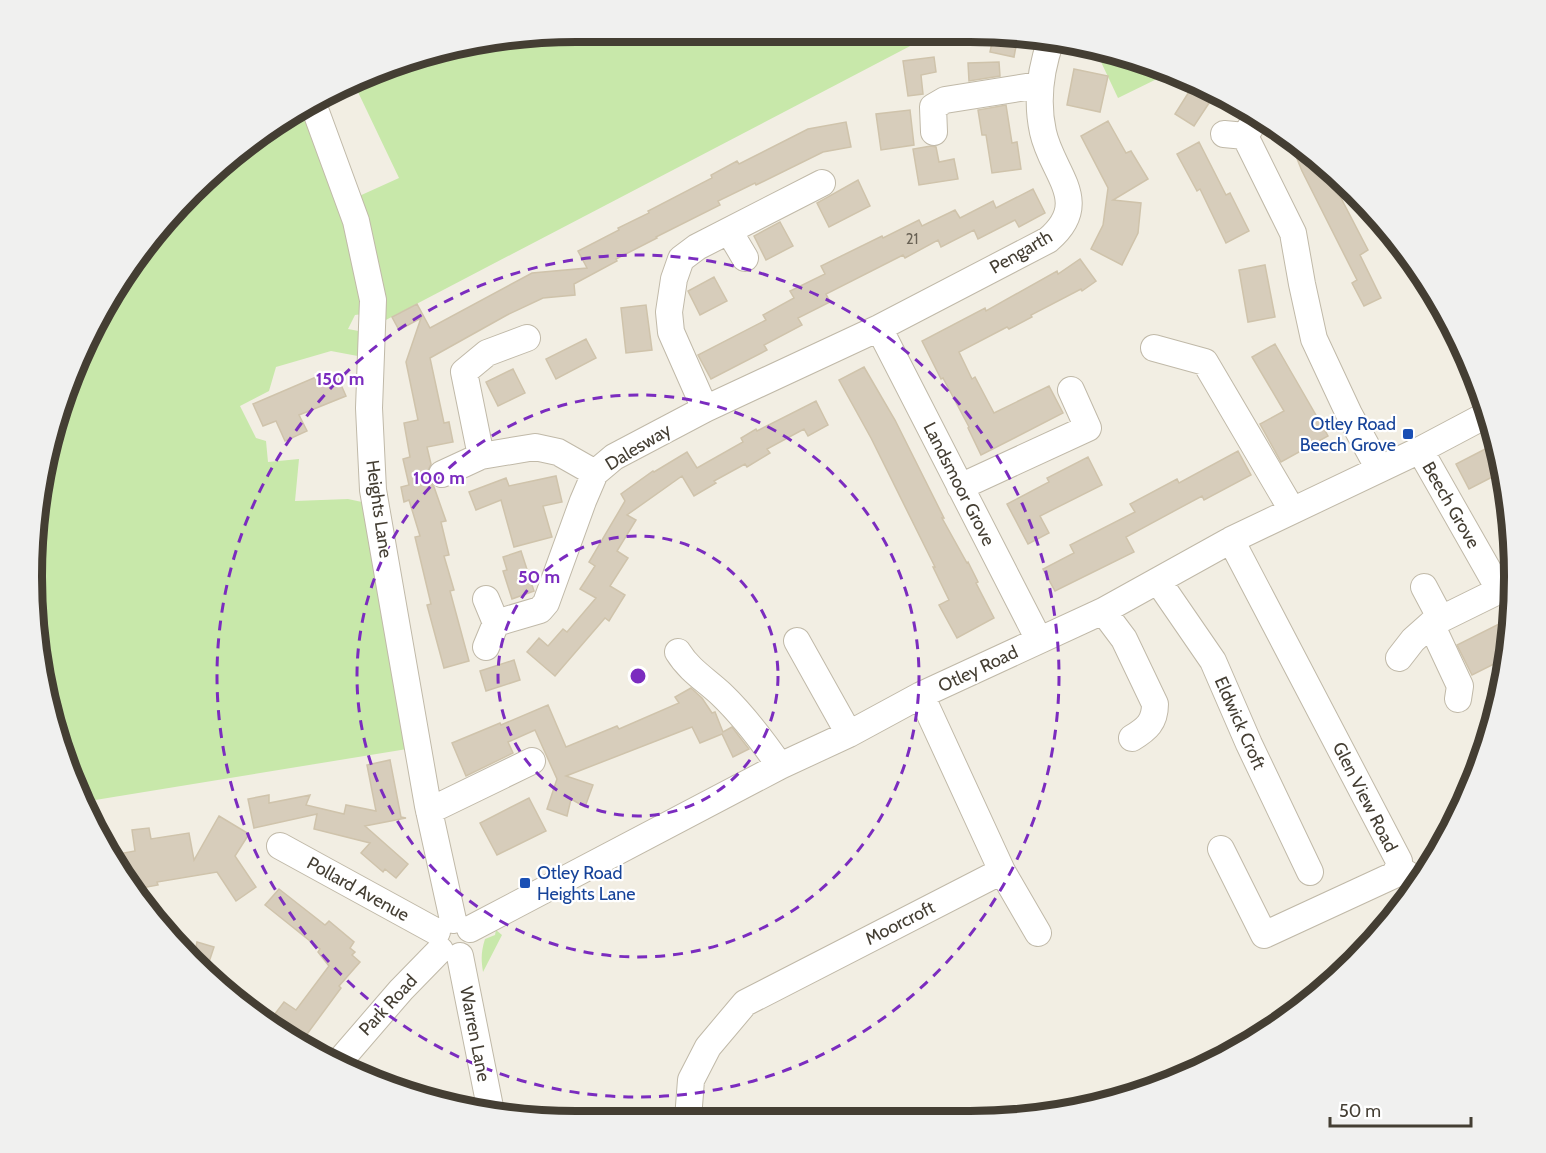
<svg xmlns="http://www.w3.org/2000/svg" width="1546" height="1153" font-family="Cabin,sans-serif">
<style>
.green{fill:#c8e8aa}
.building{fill:#d7cdbb;stroke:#cfc3ab;stroke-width:1.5}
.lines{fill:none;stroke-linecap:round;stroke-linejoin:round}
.minor-casing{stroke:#c0b9a8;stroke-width:28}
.minor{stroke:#fff;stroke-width:26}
.ring{fill:none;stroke:#7b2cbf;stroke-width:3;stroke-dasharray:10 8}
.transit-dot{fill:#1a4fb4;stroke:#fff;stroke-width:2}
.labels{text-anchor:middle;stroke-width:4.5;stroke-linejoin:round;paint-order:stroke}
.number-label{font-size:15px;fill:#696255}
.street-label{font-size:18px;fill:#443e33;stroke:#fff}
.transit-label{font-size:18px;fill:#164399;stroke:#fff;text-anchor:end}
.rim{fill:none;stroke:#443e33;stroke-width:8}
.centre{fill:#7b2cbf;stroke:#fff;stroke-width:3}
.ring-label{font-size:18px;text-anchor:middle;font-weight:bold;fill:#7b2cbf;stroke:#fff;stroke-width:4.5;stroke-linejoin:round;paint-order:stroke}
</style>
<rect width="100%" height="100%" fill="#f2eee3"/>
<path class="green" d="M 577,32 L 937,32 L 382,322 L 373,240 L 357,197 L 399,178 L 357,90 L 364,87 L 361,81 L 435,50 Z
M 1094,47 L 1110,50 L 1165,75 L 1118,98 Z
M 301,107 L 356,251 L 363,314 L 355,315 L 348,329 L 364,332 L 363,357 L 331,351 L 276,367 L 269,391 L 240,406 L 256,438 L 266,441 L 268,462 L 299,459 L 295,501 L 348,499 L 362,502 L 407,749 L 83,802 L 73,785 L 33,612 L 42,471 L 88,335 L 191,191 Z
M 496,930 L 502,935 L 483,972 C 481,959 481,952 485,939 L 495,935 Z"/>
<path class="building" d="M 994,33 L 1018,35 L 1014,57 L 990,52 Z
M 934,57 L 936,72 L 921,75 L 923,94 L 908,96 L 903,61 Z
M 999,62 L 1000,76 L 969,81 L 968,63 Z
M 1074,69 L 1108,76 L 1100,112 L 1067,105 Z
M 1192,87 L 1213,97 L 1194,126 L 1175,114 Z
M 1006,105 L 1012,143 L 1017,142 L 1021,169 L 992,173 L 986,135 L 982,135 L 978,110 Z
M 910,110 L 914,145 L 881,150 L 876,114 Z
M 1108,121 L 1126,153 L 1131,151 L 1148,179 L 1113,200 L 1141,203 L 1138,233 L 1122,265 L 1091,249 L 1103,225 L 1108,188 L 1081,136 Z
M 846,122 L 851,147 L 823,152 L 756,185 L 755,183 L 718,201 L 720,205 L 656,237 L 657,238 L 616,259 L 617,261 L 574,284 L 575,295 L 543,298 L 507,315 L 430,358 L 444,423 L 449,422 L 453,442 L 427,447 L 431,464 L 427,473 L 429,481 L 434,487 L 446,521 L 441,522 L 449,555 L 444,556 L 454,590 L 450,591 L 469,661 L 444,668 L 427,605 L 431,604 L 415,537 L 420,536 L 409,500 L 404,502 L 401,487 L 409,485 L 403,459 L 410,457 L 404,423 L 418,420 L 406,362 L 421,318 L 399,330 L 392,317 L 417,304 L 430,328 L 532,273 L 587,268 L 578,251 L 619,230 L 618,228 L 649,213 L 648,211 L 712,178 L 711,175 L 737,161 L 739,164 L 808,129 Z
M 1289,139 L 1330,177 L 1368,250 L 1360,255 L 1381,298 L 1364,306 L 1352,283 L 1357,280 L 1302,171 Z
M 1199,142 L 1226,195 L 1230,193 L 1249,231 L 1226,243 L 1200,189 L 1197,191 L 1177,154 Z
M 931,146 L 936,147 L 939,162 L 954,159 L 958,179 L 919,185 L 913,149 Z
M 858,180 L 870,206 L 829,227 L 817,203 Z
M 1033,189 L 1045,213 L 1019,227 L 1015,220 L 978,239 L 974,230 L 941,247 L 938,240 L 905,258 L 903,255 L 826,294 L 830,302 L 798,318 L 802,325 L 764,345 L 767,350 L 711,379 L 698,355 L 766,320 L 763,315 L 794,298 L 790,291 L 825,274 L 821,266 L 882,236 L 883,238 L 919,220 L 922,226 L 955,210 L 960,218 L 993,201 L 996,208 Z
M 780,222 L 793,246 L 766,260 L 754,236 Z
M 1080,259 L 1096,281 L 1082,291 L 1081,289 L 1031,315 L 1032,317 L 1009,329 L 1007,327 L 959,352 L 972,379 L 975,377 L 994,413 L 1049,386 L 1063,413 L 981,455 L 968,428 L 969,427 L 943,378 L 941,379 L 922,341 L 985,308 L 986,311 L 1057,271 L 1058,274 Z
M 1265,265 L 1275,317 L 1248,322 L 1239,270 Z
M 714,277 L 727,301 L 700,315 L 688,291 Z
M 646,305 L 652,350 L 626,353 L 621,308 Z
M 586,339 L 596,358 L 556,379 L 546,359 Z
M 1275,344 L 1328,436 L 1281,462 L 1260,424 L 1284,411 L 1252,357 Z
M 864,367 L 895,420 L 944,518 L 942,518 L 967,563 L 968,562 L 978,582 L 976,583 L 994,618 L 957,638 L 939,605 L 949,600 L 933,567 L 935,567 L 871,438 L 839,380 Z
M 513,369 L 525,393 L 498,406 L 486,382 Z
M 316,377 L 319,386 L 338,378 L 346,396 L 299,415 L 307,431 L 285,441 L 276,421 L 263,426 L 253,404 Z
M 816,401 L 828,425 L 808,436 L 804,429 L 767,449 L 770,453 L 747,467 L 745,464 L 714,481 L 716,483 L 694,496 L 682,476 L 627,515 L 636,520 L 617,551 L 628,558 L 610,586 L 625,595 L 609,621 L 605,618 L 555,676 L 527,652 L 539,638 L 548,646 L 563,629 L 567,632 L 596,598 L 580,589 L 595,566 L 589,562 L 625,501 L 621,494 L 653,471 L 654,472 L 687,452 L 697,468 L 743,442 L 741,438 L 756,429 L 757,431 Z
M 1497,443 L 1502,472 L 1469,489 L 1456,464 Z
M 1238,451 L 1251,475 L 1204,500 L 1202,496 L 1126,537 L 1134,552 L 1055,591 L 1043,569 L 1074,553 L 1070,545 L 1135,512 L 1130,504 L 1177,479 L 1179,483 Z
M 1088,457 L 1102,485 L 1040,516 L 1049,533 L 1028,544 L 1007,504 L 1049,482 L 1047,478 Z
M 556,476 L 562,502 L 543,506 L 552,537 L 514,547 L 501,500 L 476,510 L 469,492 L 506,478 L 509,486 Z
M 521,551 L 534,591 L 512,599 L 503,571 L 507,570 L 503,557 Z
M 1511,618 L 1508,657 L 1472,675 L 1457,645 Z
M 514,660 L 520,680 L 486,691 L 480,671 Z
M 691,688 L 702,698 L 712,713 L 715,712 L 723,732 L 732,727 L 749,749 L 733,757 L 722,734 L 700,743 L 692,727 L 566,776 L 593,785 L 585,807 L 571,799 L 567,816 L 547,809 L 557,779 L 535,730 L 508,742 L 513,753 L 466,776 L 452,743 L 500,723 L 501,725 L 548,705 L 566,747 L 617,726 L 619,729 L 679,703 L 675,697 Z
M 390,760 L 401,817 L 406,818 L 365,826 L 408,864 L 396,878 L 385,869 L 383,872 L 361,853 L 370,843 L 314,829 L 317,814 L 254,828 L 248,799 L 269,795 L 269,803 L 310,795 L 306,805 L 344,814 L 346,805 L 376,811 L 367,765 Z
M 529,798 L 546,831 L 497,855 L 480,823 Z
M 219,816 L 249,834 L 235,856 L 256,887 L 236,901 L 217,872 L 157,882 L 158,885 L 142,888 L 140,881 L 130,883 L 113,855 L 135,851 L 132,830 L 149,828 L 151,839 L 189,833 L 194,860 Z
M 279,889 L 325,925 L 329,921 L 354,942 L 350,948 L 355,952 L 352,955 L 360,962 L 339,986 L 341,988 L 299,1045 L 268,1023 L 284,1002 L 296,1010 L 329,966 L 318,952 L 320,949 L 265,905 Z
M 175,941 L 196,947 L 197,942 L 214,947 L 205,974 Z"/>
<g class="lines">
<g class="minor-casing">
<path id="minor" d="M 312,101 L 356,221 L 373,300 L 369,408 L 373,490 L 428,806 L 453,920
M 934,132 L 933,107 L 945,100 L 1039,85
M 1224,134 L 1245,136 L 1293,233 L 1302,284 L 1314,339 L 1349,414 L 1379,469
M 1245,136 L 1257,117
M 729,231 L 745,258
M 879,328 L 1039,640
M 527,338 L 487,353 L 464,372 L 481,456 L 535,447 L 558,452 L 595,473
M 1154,348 L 1205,362 L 1292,510
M 705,409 L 671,332 L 669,312 L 674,279 L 681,259 L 697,247 L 822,183
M 1420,450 L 1495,582 L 1496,592 L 1431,624
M 442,474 L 481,456
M 960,487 L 1088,428 L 1071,390
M 1158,581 L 1213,661 L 1249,744 L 1310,872
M 1424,587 L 1441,619
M 486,599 L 496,623
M 1103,611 L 1124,639 L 1155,704 C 1155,722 1147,729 1132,738
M 797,641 L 849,734
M 486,647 L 496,623 L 540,610 L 546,603 L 583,501 L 595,473 L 614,457 L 705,409 L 879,328 L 1048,240 C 1093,202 1052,174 1043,132 C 1036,100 1040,71 1051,40
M 678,652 C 689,670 706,680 721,694 C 744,716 762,740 780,766
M 1399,658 L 1413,640 L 1431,624 L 1460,686 L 1458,699
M 429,811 L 532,761
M 280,846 L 437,932
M 1221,849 L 1264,935 L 1394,875 L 1398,868 L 1399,861 L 1231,540
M 1398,868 L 1418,881
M 1002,871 L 1038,933
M 470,929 L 780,766 L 849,734 L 921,695 L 1103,611 L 1231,540 L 1420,450 L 1488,414
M 460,956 L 491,1112
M 338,1063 L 401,990 L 440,950
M 688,1119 L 691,1080 L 708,1047 L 745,1003 L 1002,871 L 921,695"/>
</g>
<use href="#minor" class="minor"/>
</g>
<g class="ring">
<circle cx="638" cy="676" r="140"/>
<circle cx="638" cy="676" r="281"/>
<circle cx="638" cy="676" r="421"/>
</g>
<g class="transit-dot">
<rect x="1402" y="428" width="12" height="12" rx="3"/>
<rect x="519" y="877" width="12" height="12" rx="3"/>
</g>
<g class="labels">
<g class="number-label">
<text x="912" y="244">21</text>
</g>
<g class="street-label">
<text transform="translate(1021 252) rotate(-30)" y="6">Pengarth</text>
<text transform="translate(638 447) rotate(-31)" y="6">Dalesway</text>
<text transform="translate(959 484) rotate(63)" y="6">Landsmoor Grove</text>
<text transform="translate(1451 505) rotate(60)" y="6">Beech Grove</text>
<text transform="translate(379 509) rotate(82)" y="6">Heights Lane</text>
<text transform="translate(978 669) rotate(-25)" y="6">Otley Road</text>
<text transform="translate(1240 723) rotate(66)" y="6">Eldwick Croft</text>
<text transform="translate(1365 797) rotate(63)" y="6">Glen View Road</text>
<text transform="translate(358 889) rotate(29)" y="6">Pollard Avenue</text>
<text transform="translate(900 923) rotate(-27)" y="6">Moorcroft</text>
<text transform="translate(388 1005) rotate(-47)" y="6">Park Road</text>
<text transform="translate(475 1034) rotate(79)" y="6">Warren Lane</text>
</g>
<g class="transit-label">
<text x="1396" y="430">Otley Road<tspan x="1396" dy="21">Beech Grove</tspan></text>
<text x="537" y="879" text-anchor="start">Otley Road<tspan x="537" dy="21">Heights Lane</tspan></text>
</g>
</g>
<path d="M0 0H1546V1153H0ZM576 42H970A534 534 0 0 1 1504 576V577A534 534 0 0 1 970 1111H576A534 534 0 0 1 42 577V576A534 534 0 0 1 576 42Z" fill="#f0f0ef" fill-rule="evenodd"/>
<path class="rim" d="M576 42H970A534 534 0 0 1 1504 576V577A534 534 0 0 1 970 1111H576A534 534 0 0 1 42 577V576A534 534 0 0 1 576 42Z"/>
<circle cx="638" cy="676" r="9" class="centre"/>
<g class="ring-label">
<text x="340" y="385">150 m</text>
<text x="439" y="484">100 m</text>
<text x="539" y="583">50 m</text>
</g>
<path d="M1330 1117v9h141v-9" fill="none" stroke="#443e33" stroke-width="3"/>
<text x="1339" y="1117" font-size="18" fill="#443e33" stroke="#ffffff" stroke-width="4.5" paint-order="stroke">50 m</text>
</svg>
